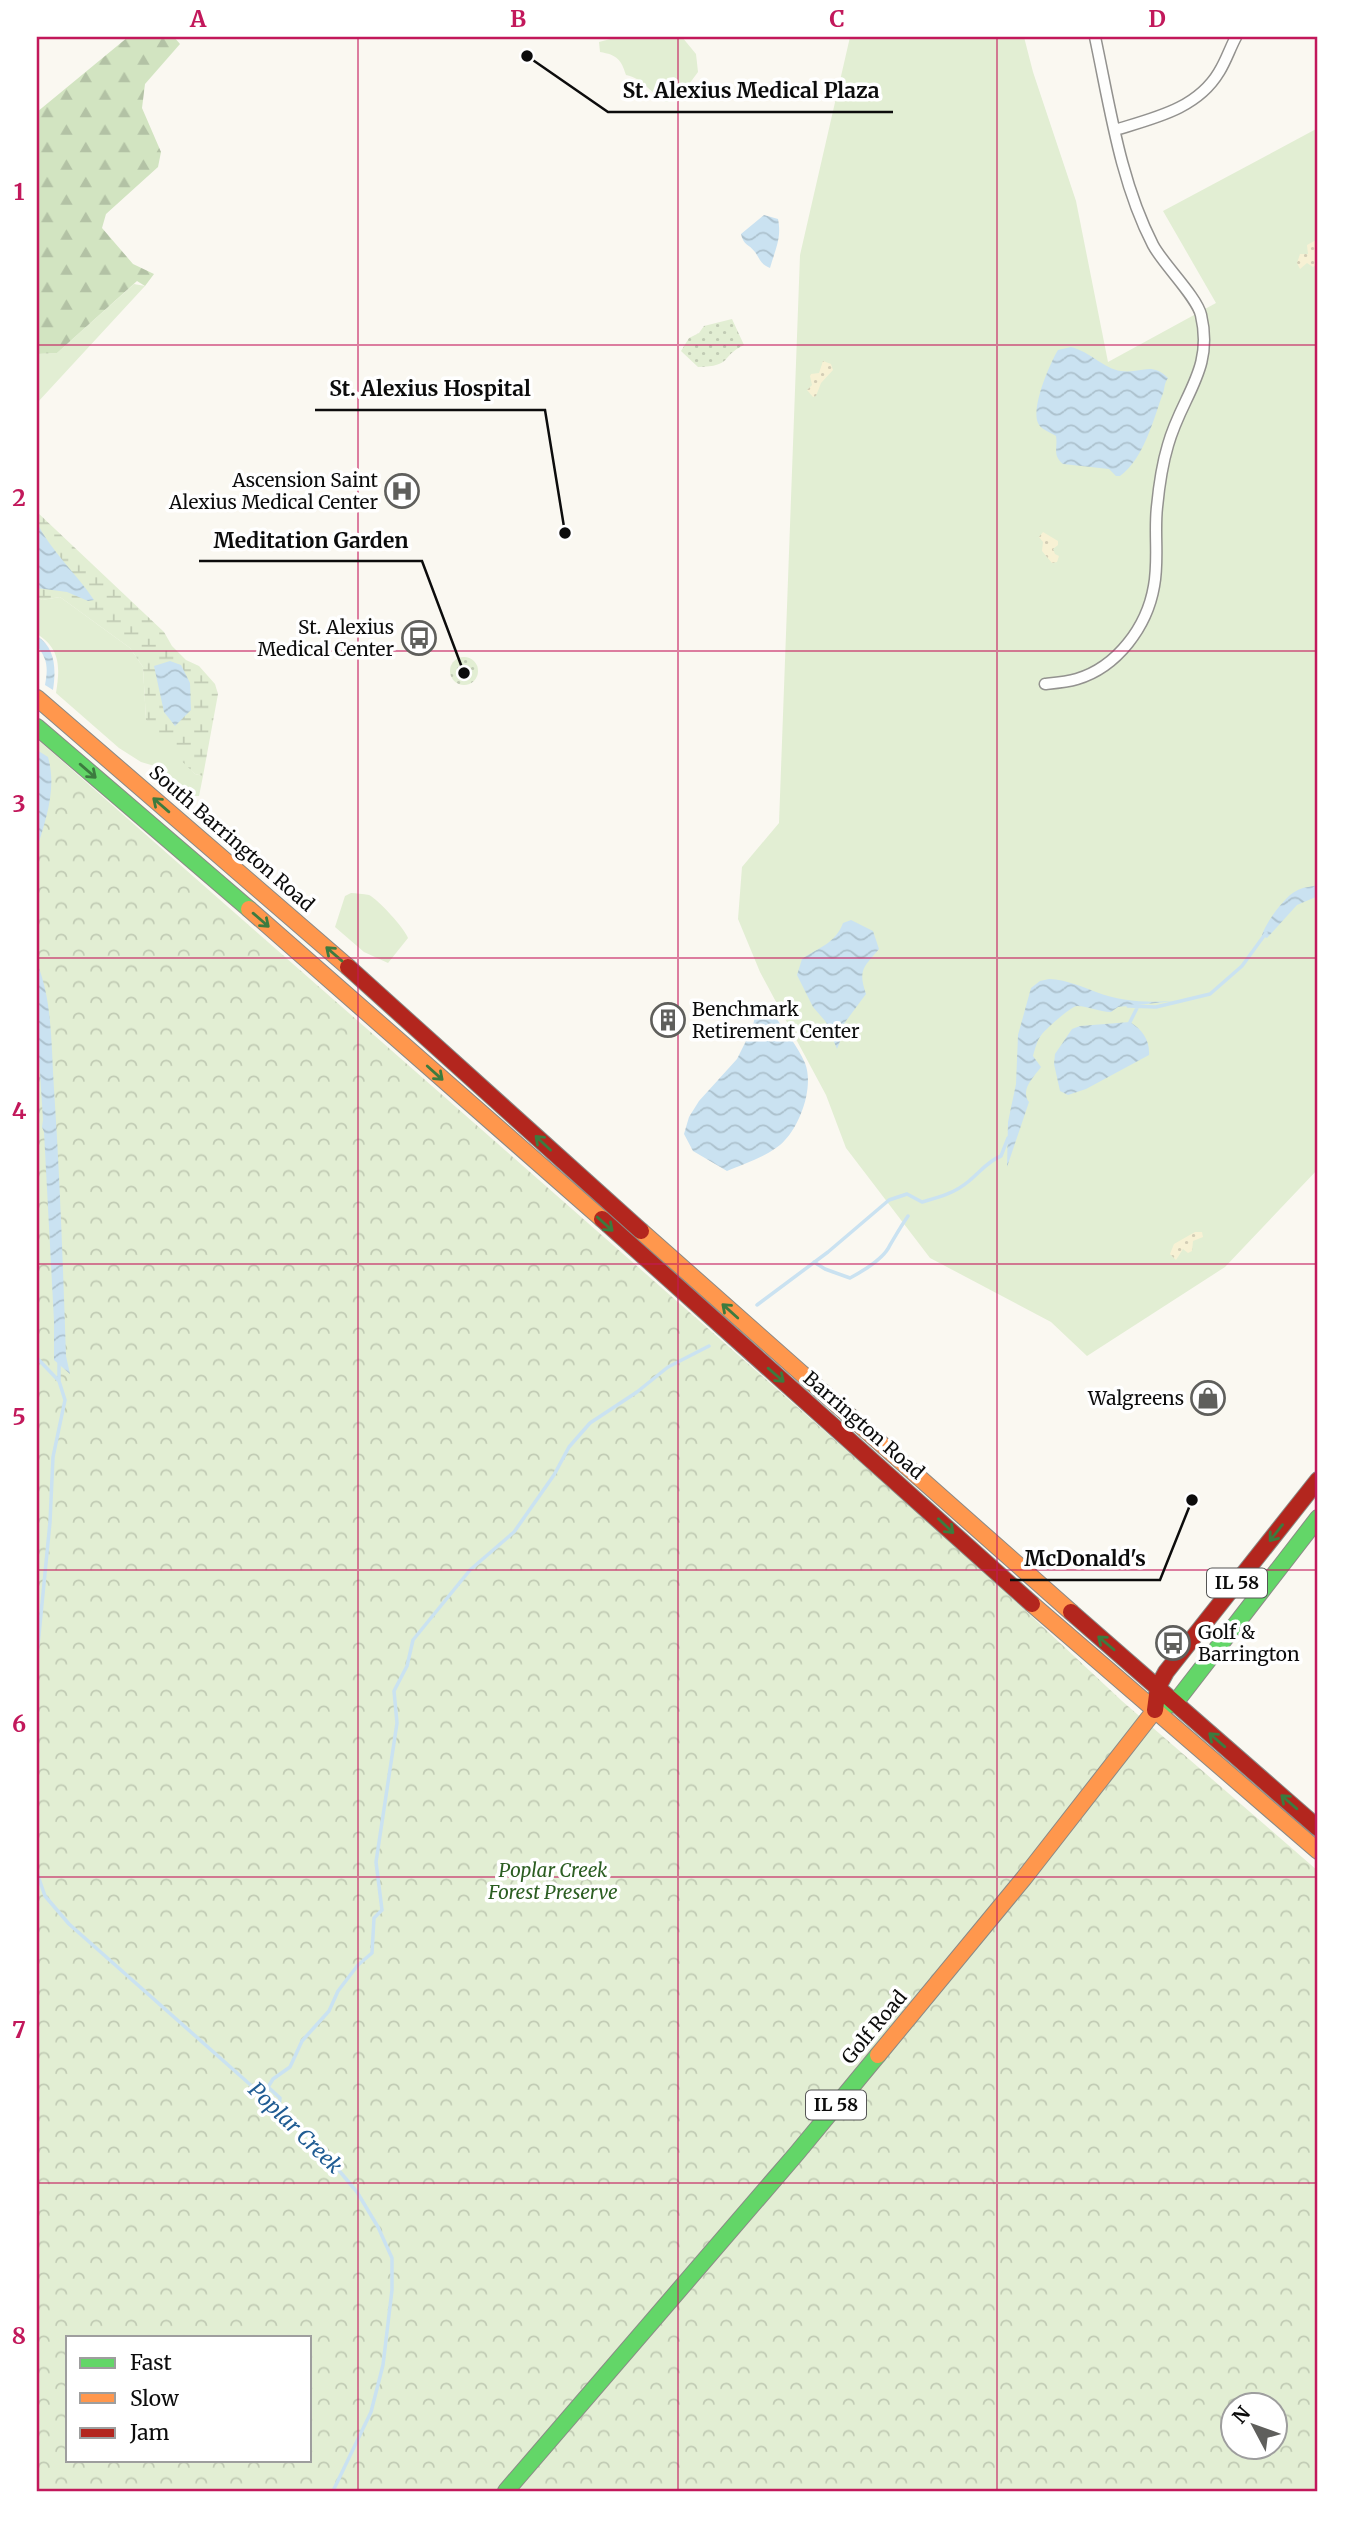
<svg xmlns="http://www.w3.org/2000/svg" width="1355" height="2528" font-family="Merriweather,serif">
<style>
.grass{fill:#e2eed3}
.forest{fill:url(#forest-firs)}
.wetland{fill:url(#wetland-marsh)}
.sand{fill:url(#sand-dots)}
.park{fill:url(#park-crowns);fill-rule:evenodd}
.garden{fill:url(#garden-dots)}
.water{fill:url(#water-waves)}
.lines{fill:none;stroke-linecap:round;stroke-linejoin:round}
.stream{stroke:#cae2f1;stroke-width:3.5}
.street-casing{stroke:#93928f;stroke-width:13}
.fast-casing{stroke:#8a8986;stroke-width:18}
.slow-casing{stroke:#8a8986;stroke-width:18}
.jam-casing{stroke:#8a8986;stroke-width:18}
.street{stroke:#fefefd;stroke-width:10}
.fast{stroke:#63d668;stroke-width:16}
.slow{stroke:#ff974d;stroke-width:16}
.jam{stroke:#b3261e;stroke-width:16}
.oneway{stroke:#3c7b3f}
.grid{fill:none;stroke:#c2185b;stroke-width:2;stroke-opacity:0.55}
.labels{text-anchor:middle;stroke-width:7;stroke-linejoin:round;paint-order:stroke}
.shield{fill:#fff;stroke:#555;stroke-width:2}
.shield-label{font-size:18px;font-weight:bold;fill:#0c0c0c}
.poi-label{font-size:19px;fill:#0c0c0c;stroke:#fff;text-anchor:end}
.street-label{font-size:19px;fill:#0c0c0c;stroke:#fff}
.park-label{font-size:19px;font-style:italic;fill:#2c5e22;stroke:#fff}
.water-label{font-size:21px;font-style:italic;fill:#205c93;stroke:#fff}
.leader{fill:none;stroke:#0c0c0c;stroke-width:2.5}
.callout-dot{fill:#0c0c0c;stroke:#fff;stroke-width:2.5}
.callout-label{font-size:21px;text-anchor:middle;font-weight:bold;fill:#0c0c0c;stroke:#fff;stroke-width:7;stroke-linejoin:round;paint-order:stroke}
.neatline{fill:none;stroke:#c2185b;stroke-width:2.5}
.grid-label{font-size:23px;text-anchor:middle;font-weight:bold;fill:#c2185b}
</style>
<defs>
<pattern id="forest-firs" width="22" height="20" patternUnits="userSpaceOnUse" patternTransform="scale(1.75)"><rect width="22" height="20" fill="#d2e4c1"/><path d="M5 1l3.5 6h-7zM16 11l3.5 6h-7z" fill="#b3c2a5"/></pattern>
<pattern id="wetland-marsh" width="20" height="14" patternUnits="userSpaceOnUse" patternTransform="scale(1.75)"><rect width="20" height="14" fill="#e2eed3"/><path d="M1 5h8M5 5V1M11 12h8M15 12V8" fill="none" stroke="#c1cbb4"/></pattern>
<pattern id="sand-dots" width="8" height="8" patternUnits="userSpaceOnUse" patternTransform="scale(1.75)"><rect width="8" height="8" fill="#f7f1d4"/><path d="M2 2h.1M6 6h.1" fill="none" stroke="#d3cdb5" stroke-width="1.8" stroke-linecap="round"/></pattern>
<pattern id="park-crowns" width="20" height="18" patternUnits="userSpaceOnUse" patternTransform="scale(1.75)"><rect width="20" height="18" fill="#e2eed3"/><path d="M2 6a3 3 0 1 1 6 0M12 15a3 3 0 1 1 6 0" fill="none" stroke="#c1cbb4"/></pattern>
<pattern id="garden-dots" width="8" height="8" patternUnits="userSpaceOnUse" patternTransform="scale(1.75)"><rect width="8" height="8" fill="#e2eed3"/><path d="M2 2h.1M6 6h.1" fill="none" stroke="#c1cbb4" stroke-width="1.8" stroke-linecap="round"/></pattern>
<pattern id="water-waves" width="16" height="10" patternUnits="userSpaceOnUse" patternTransform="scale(1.75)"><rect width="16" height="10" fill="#cae2f1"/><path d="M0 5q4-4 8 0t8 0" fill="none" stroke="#acc1cd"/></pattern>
</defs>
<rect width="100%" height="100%" fill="#faf8f1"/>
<path class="grass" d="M 618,37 L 682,37 L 696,54 L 698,72 L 678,99 L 666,102 C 651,94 643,78 626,75 C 621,59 617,55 600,52 L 599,42 Z
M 850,37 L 1024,37 L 1033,72 L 1076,201 L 1108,362 L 1216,303 L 1163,211 L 1318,128 L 1318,1169 L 1225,1267 L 1087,1356 L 1051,1322 L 930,1258 L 846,1148 L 826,1095 L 760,972 L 738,919 L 742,867 L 779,823 L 800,255 Z
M 134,284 L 145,286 L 37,403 L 37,354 L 57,353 Z
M 37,597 L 42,600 L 60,597 L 130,648 L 143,667 L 146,720 L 195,774 L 203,776 L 199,796 L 190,796 L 158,767 L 141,762 L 119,748 L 56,693 C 60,668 61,649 37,634 Z
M 351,893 C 356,893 363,894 369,895 C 378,899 405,929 408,938 L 388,963 L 364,952 L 335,927 L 345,896 Z"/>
<path class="forest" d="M 128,37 L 174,37 L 180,44 L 145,84 L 142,108 L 161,152 L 158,167 L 106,214 L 102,228 L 133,264 L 154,274 L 145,286 L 137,281 L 57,353 L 37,354 L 37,112 Z"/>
<path class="wetland" d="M 37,512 L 164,632 L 172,646 L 186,660 L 199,666 L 215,684 L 218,694 L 203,776 L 195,774 L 157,737 L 146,720 L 143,667 L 130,648 L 60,597 L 42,600 L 37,597 Z"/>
<path class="sand" d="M 1318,239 L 1318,264 L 1313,267 L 1307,263 L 1300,269 L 1297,263 L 1300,254 L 1308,254 L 1307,245 Z
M 823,361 L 831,364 L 833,370 L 821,383 L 816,396 L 813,397 L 807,390 L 812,385 L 810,376 L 811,374 L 819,373 Z
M 1043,532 L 1058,541 L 1058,545 L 1053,549 L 1055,554 L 1059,556 L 1057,562 L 1052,563 L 1042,551 L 1043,542 L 1039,537 Z
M 1195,1232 L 1202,1232 L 1203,1237 L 1193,1241 L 1192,1251 L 1188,1253 L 1183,1249 L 1176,1260 L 1170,1254 L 1174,1244 Z"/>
<path class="park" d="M 37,739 L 967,1556 L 1122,1701 L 1318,1871 L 1318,2491 L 37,2491 ZM 68,2337 L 310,2337 L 310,2460 L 68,2460 ZM 1232,2406 L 1274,2406 L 1274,2448 L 1232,2448 Z"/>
<path class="garden" d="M 732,319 L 744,345 C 719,357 734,366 698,367 L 681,351 L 689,338 L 699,333 L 704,326 Z
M450 671a14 14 0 1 1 28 0a14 14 0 1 1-28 0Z"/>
<path class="water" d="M 764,215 L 778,219 C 782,238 775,250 770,268 C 760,264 760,259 755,252 C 749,244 743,245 741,234 Z
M 1071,347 C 1091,352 1104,369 1121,371 C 1141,374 1151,361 1168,378 C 1164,384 1165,387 1163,393 C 1153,421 1144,458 1120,476 L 1116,476 L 1109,469 L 1063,464 C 1052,455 1058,448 1056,436 C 1050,432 1040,429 1038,423 C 1031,408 1049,365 1058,350 Z
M 37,523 C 51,551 76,573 94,600 L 88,601 L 67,592 L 37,588 Z
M 37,636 C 56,648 56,670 53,690 L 45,685 C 48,669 48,659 37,646 Z
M 170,661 L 181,665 L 190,683 L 191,710 L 175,726 L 164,712 L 154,666 Z
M 37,750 L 48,757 C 57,789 46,818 37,849 L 37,803 L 39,786 Z
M 1318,885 L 1318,896 L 1297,905 L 1267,938 L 1262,936 C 1264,925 1285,896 1296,891 C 1302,887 1311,887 1318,885 Z
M 851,920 L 873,931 L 879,949 C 863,968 858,970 866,994 L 843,1025 L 843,1034 L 837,1049 L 826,1022 L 813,1007 L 797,975 L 802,959 C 818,948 836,943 843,923 Z
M 37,963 C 53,1002 51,1047 54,1089 C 60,1178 63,1267 66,1356 L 70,1374 L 54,1360 L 54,1321 L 44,1132 L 42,1127 L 43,1120 L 37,1024 Z
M 1049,979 C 1067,980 1080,986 1096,992 C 1124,1003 1155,1003 1184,1000 L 1118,1007 L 1111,1012 C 1099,1012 1088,1006 1077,1006 C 1071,1006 1046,1029 1042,1034 C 1037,1040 1035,1049 1033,1056 L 1041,1067 C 1033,1078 1020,1090 1029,1102 L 1007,1167 L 1008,1122 L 1016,1084 L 1018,1035 L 1031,988 L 1040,981 Z
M 766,1003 C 778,1023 796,1042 805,1063 C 814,1086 801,1123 785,1140 C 772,1155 745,1163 727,1171 L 693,1151 L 684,1134 L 689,1117 L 699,1101 L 737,1059 L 752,1029 L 758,1005 Z
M 1130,1022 C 1143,1030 1150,1041 1149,1055 L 1086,1089 L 1068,1095 L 1060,1091 L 1054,1064 L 1055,1054 L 1072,1029 L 1080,1026 Z"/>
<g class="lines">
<path class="stream" d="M 1128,1006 L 1156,1007 L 1210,994 L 1242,966 L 1266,933
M 1130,1022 L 1137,1008
M 814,1262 L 825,1269 L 850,1278 C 863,1271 884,1259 890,1245 C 896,1235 901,1226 908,1216
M 757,1305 L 828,1252 L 889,1200 L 907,1194 L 922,1202 C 940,1197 955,1193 969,1181 C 980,1172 988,1161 1001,1156 L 1008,1138
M 37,1358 L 59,1381 L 65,1400 L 53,1457 L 50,1522 L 37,1655
M 59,1381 L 59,1363
M 37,1873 L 45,1896 L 69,1924 L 315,2142 L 357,2192 L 378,2227 L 392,2258 L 392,2290 L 383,2365 L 371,2412 L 333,2491
M 279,2109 L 280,2098 L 268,2087 L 273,2079 L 290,2067 L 302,2041 L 329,2011 L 338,1991 L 358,1965 L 372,1953 L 374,1918 L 382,1910 L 376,1862 L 397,1723 L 394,1691 L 407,1666 L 413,1640 L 470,1570 L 514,1532 L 554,1475 L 569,1447 L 590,1423 L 637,1392 L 668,1367 L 709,1346"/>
<g class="street-casing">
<path id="street" d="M 1115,130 C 1154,118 1197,109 1219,72 C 1226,61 1230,48 1236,37
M 1045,684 C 1055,683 1067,682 1077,679 C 1117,667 1147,627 1154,586 C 1159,560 1154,533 1157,507 C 1159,486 1162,465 1168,445 C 1182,395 1214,370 1201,315 C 1197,297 1163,264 1153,245 C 1120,181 1110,107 1095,37"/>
</g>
<g class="fast-casing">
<path id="fast" d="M 37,727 L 249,909
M 1155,1710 L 1175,1703 L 1318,1518
M 506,2491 L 797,2153 L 878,2055"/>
</g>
<g class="slow-casing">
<path id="slow" d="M 37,698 L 348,967
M 249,909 L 602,1219
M 641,1231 L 1071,1612
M 1032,1604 L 1318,1851
M 878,2055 L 1024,1878 L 1155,1710"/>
</g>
<g class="jam-casing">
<path id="jam" d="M 348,967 L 641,1231
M 602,1219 L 1032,1604
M 1071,1612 L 1318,1828
M 1155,1710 L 1158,1687 L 1166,1672 L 1318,1480"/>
</g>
<use href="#street" class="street"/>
<use href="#fast" class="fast"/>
<use href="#slow" class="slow"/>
<use href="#jam" class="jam"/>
</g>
<defs><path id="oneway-shaft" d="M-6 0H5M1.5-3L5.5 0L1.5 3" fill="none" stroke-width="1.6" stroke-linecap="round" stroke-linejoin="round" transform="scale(1.75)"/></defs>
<g class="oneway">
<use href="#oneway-shaft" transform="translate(88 771) rotate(41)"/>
<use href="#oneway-shaft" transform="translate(161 805) rotate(-139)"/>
<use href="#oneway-shaft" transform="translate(261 920) rotate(41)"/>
<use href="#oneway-shaft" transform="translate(334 954) rotate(-139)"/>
<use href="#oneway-shaft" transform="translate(435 1073) rotate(42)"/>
<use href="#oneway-shaft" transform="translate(543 1143) rotate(-137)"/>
<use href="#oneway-shaft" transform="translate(605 1224) rotate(42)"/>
<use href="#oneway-shaft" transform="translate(730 1311) rotate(-138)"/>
<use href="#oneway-shaft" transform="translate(776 1375) rotate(41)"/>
<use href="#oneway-shaft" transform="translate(946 1526) rotate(44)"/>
<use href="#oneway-shaft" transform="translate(1276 1533) rotate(128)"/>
<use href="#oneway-shaft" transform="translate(1106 1643) rotate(-140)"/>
<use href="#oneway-shaft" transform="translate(1217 1740) rotate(-139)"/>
<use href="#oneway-shaft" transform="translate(1289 1802) rotate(-139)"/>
</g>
<path class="grid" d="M 358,37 L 358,2491M 678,37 L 678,2491M 997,37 L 997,2491M 37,345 L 1318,345M 37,651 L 1318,651M 37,958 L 1318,958M 37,1264 L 1318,1264M 37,1570 L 1318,1570M 37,1877 L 1318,1877M 37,2183 L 1318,2183"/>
<defs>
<g id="hospital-ring" transform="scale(1.75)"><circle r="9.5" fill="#fff" stroke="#5f5f5c" stroke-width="1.5"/><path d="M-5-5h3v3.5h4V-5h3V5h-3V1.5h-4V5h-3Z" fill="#5f5f5c"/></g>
<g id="bus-ring" transform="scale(1.75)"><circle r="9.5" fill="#fff" stroke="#5f5f5c" stroke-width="1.5"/><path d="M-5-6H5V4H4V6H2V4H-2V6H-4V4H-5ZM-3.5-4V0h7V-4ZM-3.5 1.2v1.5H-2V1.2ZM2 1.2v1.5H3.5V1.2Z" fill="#5f5f5c"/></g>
<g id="building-ring" transform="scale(1.75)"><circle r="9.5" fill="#fff" stroke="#5f5f5c" stroke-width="1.5"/><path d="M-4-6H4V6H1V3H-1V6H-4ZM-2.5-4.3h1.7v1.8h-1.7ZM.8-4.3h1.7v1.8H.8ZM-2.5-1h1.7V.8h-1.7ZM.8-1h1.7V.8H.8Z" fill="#5f5f5c"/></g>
<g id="shop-ring" transform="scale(1.75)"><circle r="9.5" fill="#fff" stroke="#5f5f5c" stroke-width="1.5"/><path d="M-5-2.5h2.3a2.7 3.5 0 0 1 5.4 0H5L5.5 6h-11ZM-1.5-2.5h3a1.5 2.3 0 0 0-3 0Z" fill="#5f5f5c"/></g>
</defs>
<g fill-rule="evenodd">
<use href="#hospital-ring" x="402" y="491"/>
<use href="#bus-ring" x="419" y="638"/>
<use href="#building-ring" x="668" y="1020"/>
<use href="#shop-ring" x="1208" y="1398"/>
<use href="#bus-ring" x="1173" y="1643"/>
</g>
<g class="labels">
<g class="shield">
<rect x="1207" y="1568.5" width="60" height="29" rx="5"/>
<rect x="806" y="2090.5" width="60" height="29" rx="5"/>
</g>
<g class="shield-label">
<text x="1237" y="1589">IL 58</text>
<text x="836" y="2111">IL 58</text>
</g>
<g class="poi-label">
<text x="378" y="487">Ascension Saint<tspan x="378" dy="22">Alexius Medical Center</tspan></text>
<text x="394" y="634">St. Alexius<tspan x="394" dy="22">Medical Center</tspan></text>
<text x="692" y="1016" text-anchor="start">Benchmark<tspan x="692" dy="22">Retirement Center</tspan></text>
<text x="1184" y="1405">Walgreens</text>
<text x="1198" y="1639" text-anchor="start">Golf &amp;<tspan x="1198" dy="22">Barrington</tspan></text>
</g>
<g class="street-label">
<text transform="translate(232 838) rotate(41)" y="7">South Barrington Road</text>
<text transform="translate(864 1425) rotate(41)" y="7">Barrington Road</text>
<text transform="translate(874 2027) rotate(-50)" y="7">Golf Road</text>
</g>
<g class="park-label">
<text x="553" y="1877">Poplar Creek<tspan x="553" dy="22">Forest Preserve</tspan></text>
</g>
<g class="water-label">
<text transform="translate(295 2128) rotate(44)" y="7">Poplar Creek</text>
</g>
</g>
<path class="leader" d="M527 56L608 112H893M565 533L545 410H315M464 673L422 561H199M1192 1500L1160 1580H1010"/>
<g class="callout-dot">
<circle cx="527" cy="56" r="7"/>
<circle cx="565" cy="533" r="7"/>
<circle cx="464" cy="673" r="7"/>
<circle cx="1192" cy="1500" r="7"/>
</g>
<g class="callout-label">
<text x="751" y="98">St. Alexius Medical Plaza</text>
<text x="430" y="396">St. Alexius Hospital</text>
<text x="311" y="548">Meditation Garden</text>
<text x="1085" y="1566">McDonald's</text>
</g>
<rect width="1355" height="2528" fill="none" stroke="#ffffff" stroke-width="77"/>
<rect x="66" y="2336" width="245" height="126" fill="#ffffff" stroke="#9e9e9e" stroke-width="2"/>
<rect x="80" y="2358" width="35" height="10" fill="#63d668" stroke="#9e9e9e" stroke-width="2"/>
<text x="130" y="2370" font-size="21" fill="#0c0c0c">Fast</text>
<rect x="80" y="2393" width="35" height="10" fill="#ff974d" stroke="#9e9e9e" stroke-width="2"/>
<text x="130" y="2406" font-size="21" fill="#0c0c0c">Slow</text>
<rect x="80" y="2428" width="35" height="10" fill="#b3261e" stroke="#9e9e9e" stroke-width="2"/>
<text x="130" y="2440" font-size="21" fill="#0c0c0c">Jam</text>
<g transform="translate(1254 2426) rotate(311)"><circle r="33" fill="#ffffff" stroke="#9e9e9e" stroke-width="2"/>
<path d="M0-5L12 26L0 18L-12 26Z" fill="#5f5f5c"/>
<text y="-10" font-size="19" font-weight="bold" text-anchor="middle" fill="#0c0c0c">N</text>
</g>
<rect x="38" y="38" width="1278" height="2452" class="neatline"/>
<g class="grid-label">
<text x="198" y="27">A</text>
<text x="518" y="27">B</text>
<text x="837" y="27">C</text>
<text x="1157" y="27">D</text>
<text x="19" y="200">1</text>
<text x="19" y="506">2</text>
<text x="19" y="812">3</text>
<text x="19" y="1119">4</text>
<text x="19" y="1425">5</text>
<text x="19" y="1732">6</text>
<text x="19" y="2038">7</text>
<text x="19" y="2344">8</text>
</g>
</svg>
